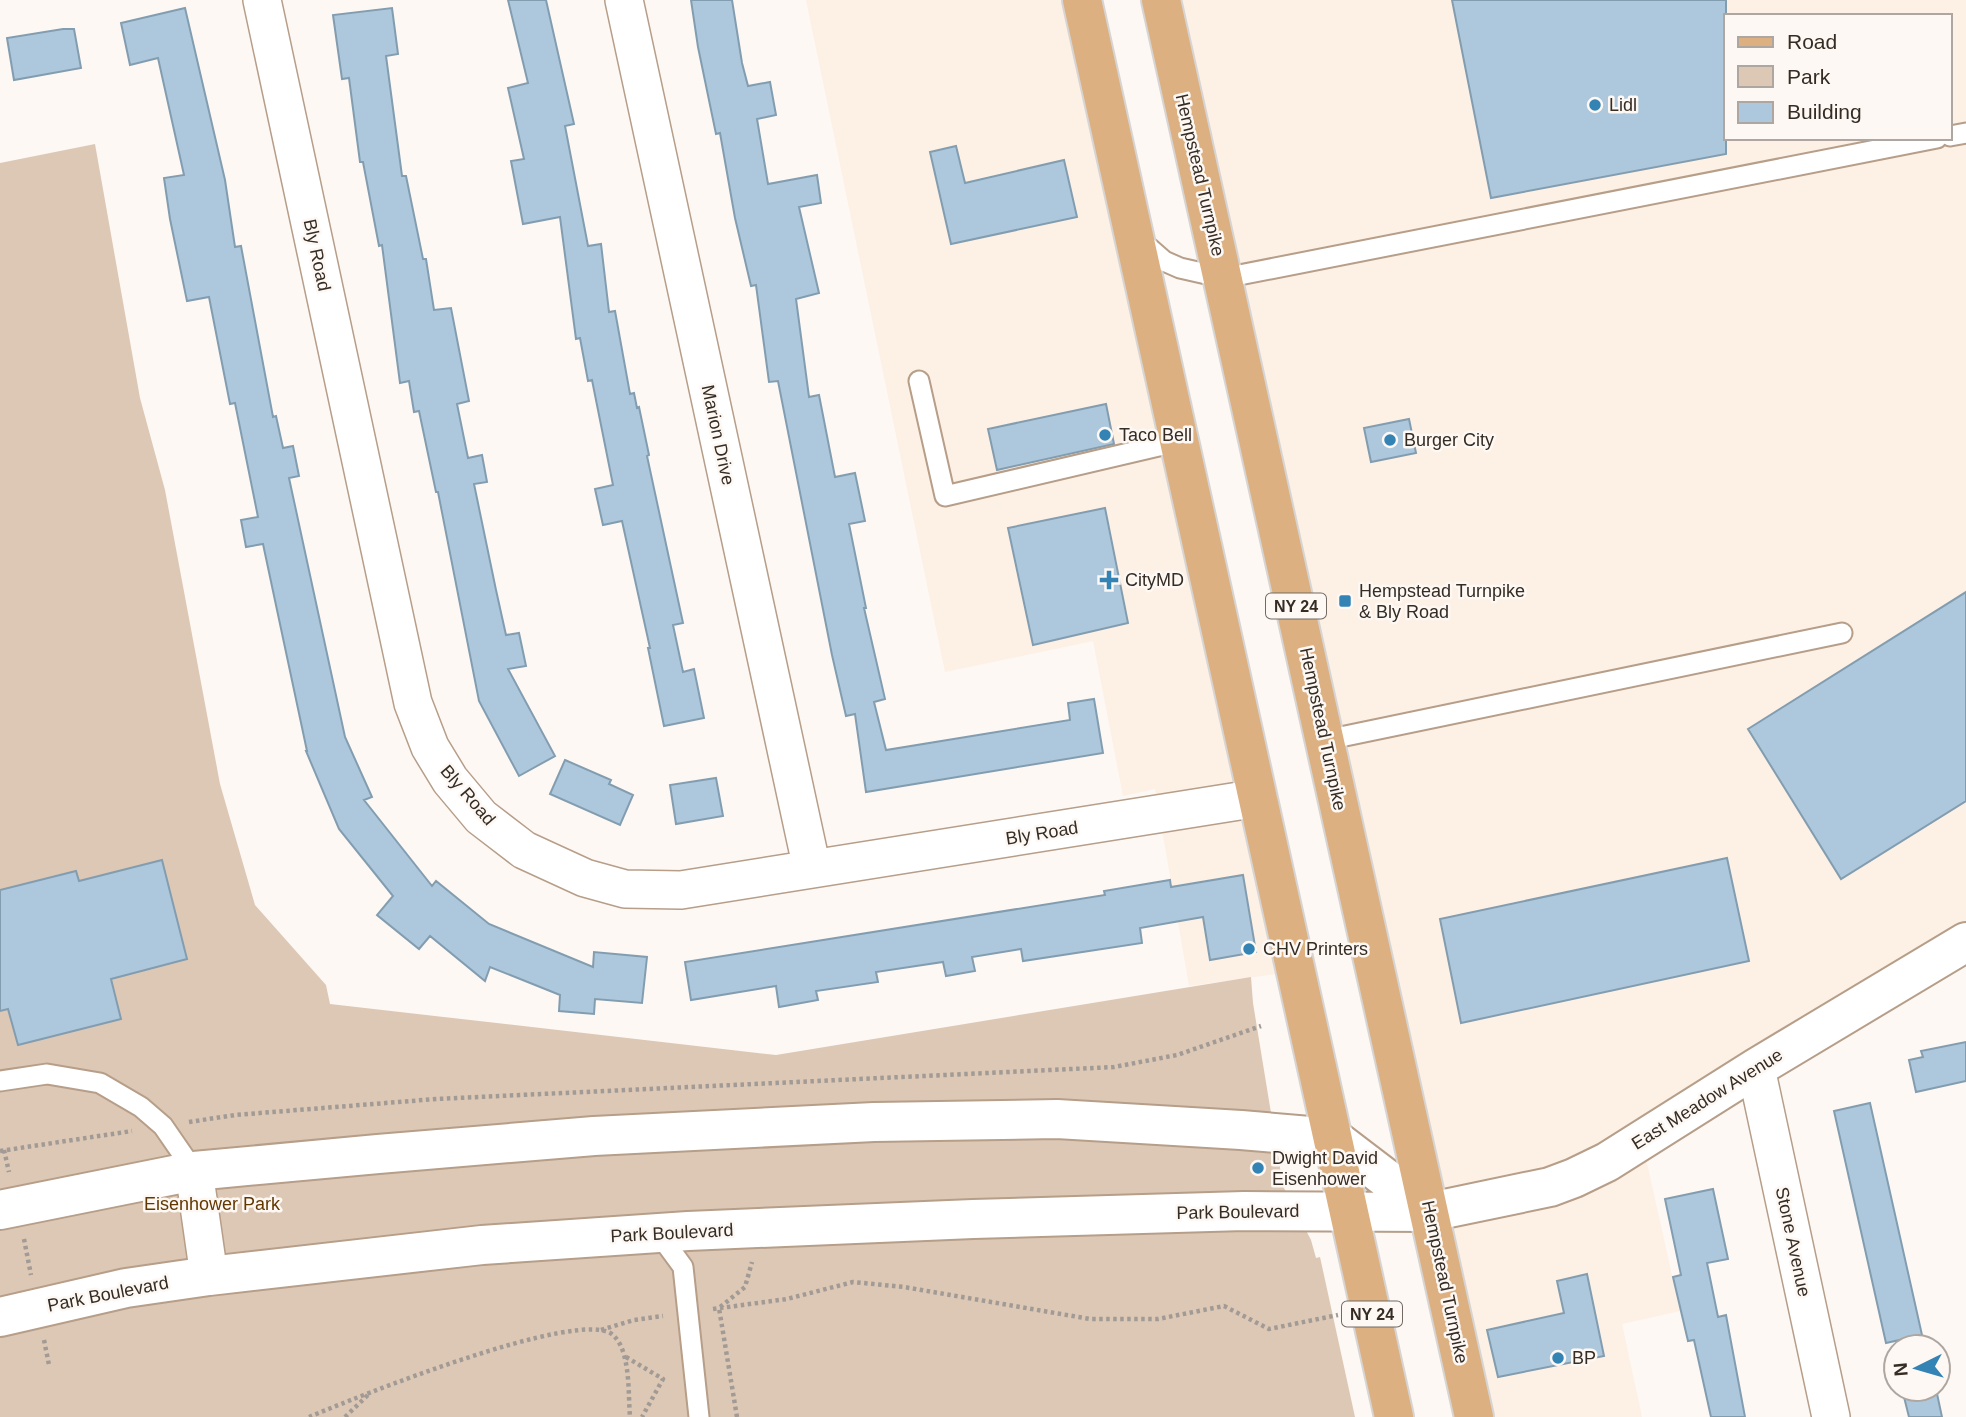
<svg xmlns="http://www.w3.org/2000/svg" width="1966" height="1417" font-family="Helvetica,sans-serif">
<style>
.built{fill:#fdf0e5;fill-rule:evenodd}
.green{fill:#ddc8b5}
.building{fill:#adc8dc;stroke:#839db0;stroke-width:2}
.lines{fill:none;stroke-linecap:round;stroke-linejoin:round}
.lane-casing{stroke:#b69e89;stroke-width:23}
.street-casing{stroke:#b69e89;stroke-width:40}
.secondary-casing{stroke:#b69e89;stroke-width:42}
.primary-casing{stroke:#d7d5d3;stroke-width:42}
.path{stroke:#a29b95;stroke-width:4.5;stroke-dasharray:3.5 3.5;stroke-linecap:butt}
.lane{stroke:#fff;stroke-width:19}
.street{stroke:#fff;stroke-width:37}
.secondary{stroke:#fff;stroke-width:38}
.primary{stroke:#dcb081;stroke-width:38}
.poi-dot{fill:#3383b4;stroke:#fdf8f4;stroke-width:2.5}
.labels{text-anchor:middle;stroke-width:5;stroke-linejoin:round;paint-order:stroke}
.shield{fill:#fdf8f4;stroke:#716962;stroke-width:2}
.shield-label{font-size:16px;font-weight:bold;fill:#352c24}
.poi-label{font-size:18px;fill:#352c24;stroke:#fdf8f4;text-anchor:start}
.street-label{font-size:18px;fill:#352c24;stroke:#fdf8f4}
.park-label{font-size:18px;fill:#633800;stroke:#fdf8f4}
</style>
<rect width="100%" height="100%" fill="#fdf8f4"/>
<path class="built" d="M 806,0 L 1073,0 L 1289,972 L 1189,986 L 1155,789 L 1123,796 L 1093,641 L 945,672 Z
M 1160,0 L 1966,0 L 1966,942 L 1642,1141 L 1680,1311 L 1622,1324 L 1642,1417 L 1479,1417 ZM 1726,16 L 1950,16 L 1950,138 L 1726,138 Z"/>
<path class="green" d="M 95,144 L 140,398 L 165,490 L 220,784 L 255,905 L 326,985 L 330,1004 L 776,1055 L 1251,977 L 1253,1003 L 1283,1186 L 1311,1240 L 1316,1258 L 1320,1257 L 1355,1417 L 0,1417 L 0,163 Z"/>
<path class="building" d="M 508,0 L 546,0 L 574,124 L 565,126 L 588,246 L 601,244 L 609,312 L 615,311 L 630,394 L 634,393 L 637,408 L 639,407 L 649,455 L 647,456 L 683,623 L 673,625 L 683,672 L 694,669 L 704,718 L 664,726 L 648,648 L 650,648 L 622,521 L 603,525 L 595,489 L 613,485 L 592,380 L 588,381 L 580,338 L 576,339 L 560,217 L 523,224 L 511,161 L 524,159 L 508,88 L 528,83 Z
M 691,0 L 732,0 L 742,63 L 748,86 L 770,82 L 776,115 L 757,119 L 768,184 L 817,175 L 821,203 L 799,207 L 819,293 L 796,299 L 809,397 L 819,395 L 835,477 L 855,473 L 865,521 L 849,524 L 866,608 L 864,608 L 885,699 L 874,702 L 886,750 L 1070,720 L 1068,703 L 1094,699 L 1103,753 L 866,792 L 855,714 L 846,716 L 832,655 L 778,381 L 769,382 L 756,285 L 751,286 L 735,218 L 720,133 L 716,134 L 698,47 Z
M 1452,0 L 1726,0 L 1726,154 L 1491,198 Z
M 185,8 L 225,180 L 235,247 L 241,246 L 273,417 L 276,416 L 283,448 L 293,446 L 299,476 L 289,478 L 345,737 L 372,797 L 364,800 L 432,886 L 436,881 L 489,924 L 593,967 L 594,952 L 647,957 L 642,1003 L 595,999 L 594,1014 L 559,1011 L 560,995 L 490,967 L 485,981 L 430,936 L 419,949 L 377,915 L 393,896 L 339,829 L 306,751 L 307,751 L 263,544 L 246,547 L 241,520 L 258,517 L 235,403 L 230,404 L 209,297 L 187,301 L 170,219 L 164,178 L 184,175 L 158,58 L 130,65 L 121,23 Z
M 392,8 L 398,54 L 386,56 L 402,176 L 406,176 L 423,259 L 426,259 L 434,310 L 451,308 L 469,401 L 457,404 L 468,458 L 482,455 L 487,482 L 474,484 L 496,590 L 506,635 L 519,633 L 526,666 L 508,669 L 555,756 L 519,776 L 479,701 L 438,492 L 436,492 L 419,411 L 414,412 L 409,381 L 400,383 L 382,245 L 379,246 L 363,162 L 360,162 L 349,78 L 342,79 L 333,15 Z
M 63,29 L 74,29 L 81,68 L 14,80 L 7,38 Z
M 956,146 L 965,183 L 1064,160 L 1077,217 L 951,244 L 930,152 Z
M 1106,404 L 1114,444 L 997,470 L 988,429 Z
M 1409,419 L 1416,453 L 1371,462 L 1364,428 Z
M 1105,508 L 1128,623 L 1033,645 L 1008,528 Z
M 1966,592 L 1966,801 L 1841,879 L 1748,729 Z
M 565,760 L 611,780 L 609,784 L 633,795 L 620,825 L 550,794 Z
M 716,778 L 723,816 L 676,824 L 670,785 Z
M 1727,858 L 1749,961 L 1461,1023 L 1440,919 Z
M 162,860 L 187,959 L 111,979 L 121,1019 L 18,1045 L 8,1009 L 0,1011 L 0,890 L 76,871 L 79,881 Z
M 1243,875 L 1256,952 L 1210,960 L 1203,917 L 1140,928 L 1142,943 L 1023,961 L 1021,949 L 972,957 L 975,971 L 946,976 L 943,962 L 876,972 L 878,982 L 816,991 L 818,1000 L 779,1007 L 776,986 L 691,1000 L 685,962 L 1105,895 L 1104,891 L 1170,880 L 1171,887 Z
M 1966,1042 L 1966,1081 L 1916,1092 L 1909,1060 L 1923,1057 L 1921,1051 Z
M 1870,1103 L 1922,1335 L 1886,1343 L 1834,1111 Z
M 1713,1189 L 1728,1259 L 1707,1263 L 1718,1317 L 1726,1315 L 1745,1417 L 1711,1417 L 1694,1340 L 1688,1341 L 1673,1277 L 1681,1275 L 1665,1199 Z
M 1587,1274 L 1604,1356 L 1498,1377 L 1487,1330 L 1564,1313 L 1557,1281 Z
M 1902,1389 L 1936,1389 L 1942,1417 L 1909,1417 Z"/>
<g class="lines">
<g class="lane-casing">
<path id="lane" d="M 1950,136 L 1966,133
M 1140,240 L 1164,261 L 1180,268 L 1224,278 L 1937,138
M 919,381 L 945,496 L 1180,441
M 1326,740 L 1842,633
M 0,1081 L 47,1074 L 100,1083 L 141,1107 L 163,1126 L 194,1171
M 658,1233 L 683,1267 L 699,1417"/>
</g>
<g class="street-casing">
<path id="street" d="M 262,0 L 413,703 L 430,747 L 450,780 L 481,817 L 524,850 L 585,878 L 625,889 L 681,890 L 1258,798
M 624,0 L 812,869
M 1756,1068 L 1831,1417
M 194,1171 L 209,1276"/>
</g>
<g class="secondary-casing">
<path id="secondary" d="M 0,1210 L 194,1171 L 378,1154 L 594,1136 L 874,1122 L 1057,1119 L 1241,1130 L 1333,1138 L 1430,1212
M 0,1317 L 126,1288 L 209,1276 L 482,1245 L 688,1231 L 973,1219 L 1244,1211 L 1430,1212 L 1550,1187 L 1574,1178 L 1607,1162 L 1756,1068 L 1966,942"/>
</g>
<g class="primary-casing">
<path id="primary" d="M 1082,0 L 1394,1417
M 1161,0 L 1474,1417"/>
</g>
<path class="path" d="M 189,1122 L 235,1115 L 436,1099 L 1114,1067 L 1177,1055 L 1261,1026
M 4,1150 L 9,1172
M 0,1151 L 132,1131
M 24,1239 L 31,1275
M 713,1309 L 787,1299 L 853,1282 L 904,1287 L 1090,1319 L 1158,1319 L 1224,1306 L 1269,1329 L 1338,1315
M 601,1330 L 634,1320 L 663,1316
M 44,1340 L 49,1365
M 626,1357 L 663,1379 L 642,1417
M 309,1417 C 352,1399 582,1306 613,1335 C 631,1351 628,1395 630,1417
M 345,1417 L 370,1393
M 737,1417 L 719,1308 L 745,1287 L 752,1262"/>
<use href="#lane" class="lane"/>
<use href="#street" class="street"/>
<use href="#secondary" class="secondary"/>
<use href="#primary" class="primary"/>
</g>
<g class="poi-dot">
<circle cx="1595" cy="105" r="7"/>
<circle cx="1105" cy="435" r="7"/>
<circle cx="1390" cy="440" r="7"/>
<path d="M1105.5 569.5h7v7h7v7h-7v7h-7v-7h-7v-7h7z"/>
<rect x="1338" y="594" width="14" height="14" rx="3.5"/>
<circle cx="1249" cy="949" r="7"/>
<circle cx="1258" cy="1168" r="7"/>
<circle cx="1558" cy="1358" r="7"/>
</g>
<g class="labels">
<g class="shield">
<rect x="1266" y="593.5" width="60" height="25" rx="5"/>
<rect x="1342" y="1301.5" width="60" height="25" rx="5"/>
</g>
<g class="shield-label">
<text x="1296" y="612">NY 24</text>
<text x="1372" y="1320">NY 24</text>
</g>
<g class="poi-label">
<text x="1609" y="111">Lidl</text>
<text x="1119" y="441">Taco Bell</text>
<text x="1404" y="446">Burger City</text>
<text x="1125" y="586">CityMD</text>
<text x="1359" y="597">Hempstead Turnpike<tspan x="1359" dy="21">&amp; Bly Road</tspan></text>
<text x="1263" y="955">CHV Printers</text>
<text x="1272" y="1164">Dwight David<tspan x="1272" dy="21">Eisenhower</tspan></text>
<text x="1572" y="1364">BP</text>
</g>
<g class="street-label">
<text transform="translate(1200 175) rotate(77)" y="6">Hempstead Turnpike</text>
<text transform="translate(317 255) rotate(78)" y="6">Bly Road</text>
<text transform="translate(718 435) rotate(78)" y="6">Marion Drive</text>
<text transform="translate(1323 729) rotate(78)" y="6">Hempstead Turnpike</text>
<text transform="translate(468 795) rotate(49)" y="6">Bly Road</text>
<text transform="translate(1042 833) rotate(-9)" y="6">Bly Road</text>
<text transform="translate(1707 1099) rotate(-32)" y="6">East Meadow Avenue</text>
<text transform="translate(1238 1212) rotate(-1)" y="6">Park Boulevard</text>
<text transform="translate(672 1233) rotate(-3)" y="6">Park Boulevard</text>
<text transform="translate(1793 1242) rotate(78)" y="6">Stone Avenue</text>
<text transform="translate(1445 1282) rotate(78)" y="6">Hempstead Turnpike</text>
<text transform="translate(108 1294) rotate(-11)" y="6">Park Boulevard</text>
</g>
<g class="park-label">
<text x="212" y="1210">Eisenhower Park</text>
</g>
</g>
<rect x="1724" y="14" width="228" height="126" fill="#fdf8f4" stroke="#ada6a1" stroke-width="2"/>
<rect x="1738" y="37" width="35" height="10" fill="#dcb081" stroke="#ada6a1" stroke-width="2"/>
<text x="1787" y="49" font-size="21" fill="#352c24">Road</text>
<rect x="1738" y="66" width="35" height="21" fill="#ddc8b5" stroke="#ada6a1" stroke-width="2"/>
<text x="1787" y="84" font-size="21" fill="#352c24">Park</text>
<rect x="1738" y="102" width="35" height="21" fill="#adc8dc" stroke="#ada6a1" stroke-width="2"/>
<text x="1787" y="119" font-size="21" fill="#352c24">Building</text>
<g transform="translate(1917 1368) rotate(265)"><circle r="33" fill="#fdf8f4" stroke="#ada6a1" stroke-width="2"/>
<path d="M0-5L12 26L0 18L-12 26Z" fill="#3383b4"/>
<text y="-10" font-size="19" font-weight="bold" text-anchor="middle" fill="#352c24">N</text>
</g>
</svg>
